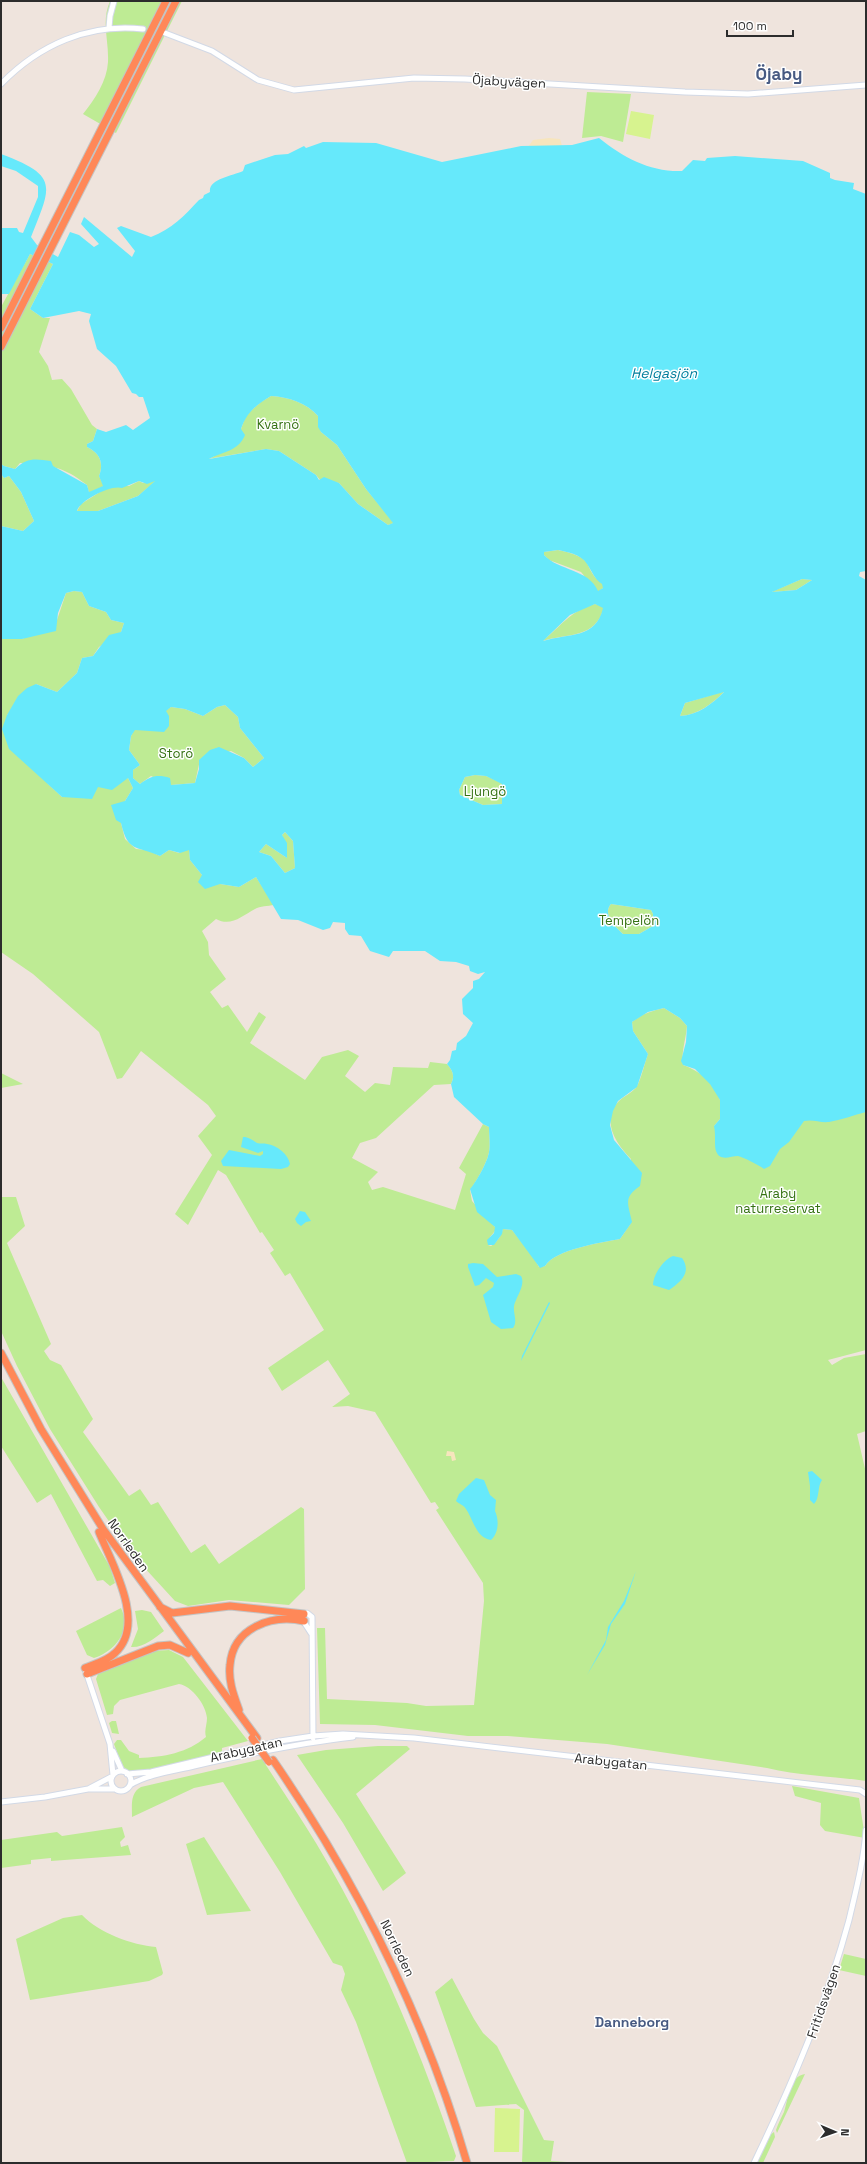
<svg xmlns="http://www.w3.org/2000/svg" width="867" height="2164" font-family="'Space Grotesk',sans-serif">
<style>
.green{fill:#beeb94}
.sand{fill:#f7e5bd}
.pitch{fill:#d7f38f}
.water{fill:#66e9fb;fill-rule:evenodd}
.lines{fill:none;stroke-linecap:round;stroke-linejoin:round}
.minor-casing{stroke:#d2d9e6;stroke-width:7}
.highway-casing{stroke:#c4c4c4;stroke-width:9}
.minor{stroke:#fff;stroke-width:5}
.highway{stroke:#ff8858;stroke-width:7}
.highway-bridge-casing{stroke:#c4c4c4;stroke-width:9;stroke-linecap:butt}
.highway-bridge{stroke:#ff8858;stroke-width:7}
.labels{text-anchor:middle;stroke-width:3;stroke-linejoin:round;paint-order:stroke}
.street-label{font-size:13px;fill:#2c2c2c;stroke:#fff}
.park-label{font-size:13px;fill:#357213;stroke:#fff}
.water-label{font-size:14px;font-style:italic;fill:#027e9c;stroke:#fff}
.neighbourhood-label{font-size:14px;font-weight:bold;fill:#475a82;stroke:#fff}
.district-label{font-size:17px;font-weight:bold;fill:#475a82;stroke:#fff}
</style>
<rect width="100%" height="100%" fill="#efe4dd"/>
<path class="green" d="M 110,1 L 182,1 L 116,133 L 83,114 C 95,99 107,81 108,62 C 109,40 101,22 110,1 Z
M 587,92 L 631,94 L 623,142 L 601,136 L 582,138 Z
M 30,254 L 53,264 L 30,309 L 43,318 L 50,318 L 39,352 L 48,366 L 52,380 L 62,379 L 71,389 L 92,425 L 97,429 L 93,441 L 87,444 L 87,447 C 100,453 104,463 99,476 L 104,486 L 89,493 L 87,485 C 63,466 50,465 20,463 L 15,469 L 4,466 L 1,464 L 1,307 Z
M 271,396 C 288,397 307,403 318,416 L 318,422 L 321,432 L 337,445 L 366,489 L 394,523 L 388,525 L 358,504 L 339,483 L 320,480 L 316,475 L 279,451 L 266,449 L 207,459 L 213,457 L 241,429 L 246,415 L 261,402 Z
M 1,474 L 4,478 L 9,476 L 21,492 L 34,521 L 23,531 L 1,526 Z
M 157,480 L 138,496 L 98,511 L 77,511 L 81,504 L 103,490 L 116,486 L 129,486 L 139,481 L 143,483 Z
M 558,550 C 566,552 584,555 588,565 C 591,572 595,579 603,584 L 603,588 L 598,592 L 581,572 L 549,560 L 544,555 L 544,552 Z
M 802,579 L 812,580 L 796,590 L 771,592 Z
M 74,591 L 82,592 L 89,606 L 106,612 L 111,620 L 124,623 L 121,632 L 99,647 L 93,656 L 82,658 L 77,673 L 57,692 L 36,684 L 7,715 L 48,784 L 62,797 L 128,778 L 133,788 L 125,801 L 121,823 L 125,839 L 136,849 L 147,850 L 160,856 L 169,850 L 179,853 L 189,849 L 190,860 L 202,875 L 220,884 L 239,887 L 256,877 L 274,905 C 268,906 260,906 255,909 C 242,916 231,927 216,919 L 202,931 L 208,942 L 209,955 L 226,979 L 210,992 L 222,1008 L 228,1005 L 247,1032 L 259,1012 L 266,1017 L 250,1043 L 305,1080 L 322,1057 L 348,1050 L 359,1056 L 345,1076 L 365,1092 L 375,1083 L 390,1085 L 393,1067 L 428,1068 L 430,1062 L 447,1064 C 453,1071 455,1076 451,1084 L 434,1085 L 376,1138 L 360,1143 L 352,1158 L 378,1172 L 368,1182 L 372,1190 L 383,1187 L 455,1210 L 466,1174 L 459,1168 L 483,1124 L 489,1127 C 489,1136 491,1148 488,1156 C 486,1164 475,1184 470,1190 L 472,1201 L 495,1227 L 495,1231 L 490,1237 L 488,1245 L 491,1246 C 497,1242 501,1236 503,1229 L 512,1230 L 532,1255 L 539,1267 L 545,1266 C 556,1249 600,1243 620,1239 L 631,1223 L 621,1217 L 631,1159 C 616,1144 601,1121 618,1102 C 623,1096 633,1093 637,1086 C 642,1077 644,1064 648,1054 L 633,1031 L 632,1022 C 642,1014 651,1011 664,1008 L 680,1018 L 687,1026 C 686,1039 681,1052 683,1065 C 698,1070 716,1083 720,1100 C 721,1106 720,1113 720,1119 L 714,1126 L 866,1049 L 866,1350 L 828,1360 L 832,1365 L 844,1358 L 866,1354 L 866,1431 L 857,1434 L 866,1473 L 866,1781 C 833,1776 800,1776 767,1768 L 607,1744 L 508,1736 L 468,1736 L 375,1725 L 320,1724 L 317,1628 L 325,1628 L 327,1699 L 407,1703 L 426,1706 L 474,1705 L 484,1601 L 483,1583 L 436,1510 L 439,1508 L 435,1502 L 431,1503 L 375,1412 L 348,1406 L 332,1407 L 350,1394 L 328,1360 L 282,1391 L 268,1368 L 324,1330 L 290,1273 L 285,1276 L 270,1253 L 274,1250 L 262,1232 L 260,1233 L 226,1175 L 218,1170 L 188,1225 L 175,1214 L 212,1155 L 198,1136 L 216,1116 L 208,1105 L 141,1051 L 122,1078 L 117,1079 L 99,1032 L 33,974 L 1,952 L 1,639 L 22,639 L 56,623 L 66,593 Z
M 595,604 L 604,607 C 596,639 568,633 542,641 C 562,626 568,612 595,604 Z
M 725,691 C 712,704 698,715 680,716 L 685,703 Z
M 225,705 L 238,717 L 240,728 L 264,758 L 253,767 L 244,758 L 231,751 L 200,760 L 195,783 L 171,785 L 151,776 L 140,784 L 133,778 L 133,770 L 140,765 L 129,750 L 131,736 L 134,730 L 171,707 L 185,709 L 203,716 L 217,707 Z
M 475,775 L 486,776 L 502,783 L 502,804 L 483,805 L 460,795 L 459,790 L 465,777 Z
M 285,832 L 293,841 L 295,868 L 285,873 L 271,856 L 259,852 L 266,844 L 287,858 L 282,835 Z
M 611,904 L 651,910 L 653,914 L 653,926 L 639,934 L 623,934 C 615,927 602,914 611,904 Z
M 1,1073 L 23,1084 L 1,1088 Z
M 1,1197 L 16,1197 L 25,1226 L 7,1243 L 51,1344 L 44,1351 L 50,1360 L 61,1365 L 93,1419 L 83,1432 L 129,1496 L 140,1489 L 151,1505 L 158,1502 L 191,1553 L 205,1544 L 219,1564 L 301,1507 L 304,1509 L 305,1589 L 289,1605 L 229,1600 L 188,1606 L 175,1601 L 131,1553 L 99,1507 L 50,1429 L 17,1366 L 1,1331 Z
M 1,1377 L 110,1567 L 115,1583 L 110,1586 L 103,1580 L 97,1581 L 51,1494 L 37,1503 L 1,1446 Z
M 121,1608 C 132,1631 115,1651 94,1658 L 87,1655 L 76,1631 Z
M 142,1610 L 151,1612 L 164,1631 C 155,1638 143,1648 131,1647 L 138,1629 L 135,1611 Z
M 169,1650 L 183,1657 L 248,1741 L 222,1748 L 222,1752 L 155,1769 L 130,1772 L 122,1766 L 114,1744 L 117,1740 L 121,1740 L 129,1751 L 139,1755 L 139,1758 C 164,1757 187,1753 206,1737 C 204,1730 207,1725 207,1718 C 206,1705 192,1686 179,1684 L 120,1700 L 114,1706 L 113,1714 L 107,1715 L 96,1679 L 98,1674 L 153,1651 Z
M 112,1721 L 116,1721 L 119,1734 L 112,1733 L 109,1723 Z
M 378,1746 L 407,1746 L 410,1749 L 356,1794 L 406,1873 L 383,1891 L 343,1823 L 297,1755 L 326,1750 Z
M 262,1759 C 280,1787 299,1815 316,1843 C 375,1941 420,2049 456,2156 L 454,2161 L 407,2163 L 356,2022 L 341,1990 L 345,1974 L 342,1966 L 333,1963 L 280,1872 L 223,1782 L 194,1788 L 132,1817 C 132,1805 130,1793 141,1787 Z
M 792,1786 L 859,1798 L 865,1838 L 825,1831 L 820,1825 L 821,1803 L 795,1796 Z
M 122,1827 L 125,1837 L 120,1842 L 121,1847 L 128,1845 L 131,1855 L 51,1861 L 51,1858 L 31,1860 L 31,1864 L 1,1868 L 1,1840 L 57,1832 L 62,1836 Z
M 204,1837 L 251,1911 L 207,1915 L 186,1844 Z
M 82,1915 C 99,1933 132,1945 156,1947 L 163,1973 L 162,1975 L 149,1981 L 30,2000 L 16,1939 L 63,1918 Z
M 844,1954 L 866,1959 L 866,1976 L 839,1970 Z
M 452,1978 L 474,2019 L 483,2033 L 497,2046 L 544,2140 L 554,2141 L 551,2161 L 583,2163 L 522,2163 L 524,2110 L 516,2104 L 476,2107 L 435,1992 Z
M 805,2074 L 777,2133 L 776,2130 C 778,2124 781,2118 784,2112 C 788,2101 789,2076 805,2074 Z
M 774,2132 L 775,2137 L 763,2163 L 756,2163 L 770,2135 Z"/>
<path class="sand" d="M 549,138 L 560,139 L 562,146 L 528,147 L 533,140 Z
M 447,1451 L 454,1452 L 456,1460 L 452,1461 L 451,1456 L 446,1456 Z"/>
<path class="pitch" d="M 631,111 L 654,115 L 650,139 L 626,134 Z
M 495,2108 L 520,2109 L 519,2152 L 494,2152 Z"/>
<path class="water" d="M 599,138 C 624,158 650,172 682,171 L 693,160 L 705,161 L 707,158 L 735,156 L 803,161 L 830,173 L 830,178 L 835,180 L 854,183 L 853,189 L 866,194 L 866,571 L 860,572 L 859,576 L 866,580 L 866,1112 C 854,1115 841,1120 829,1122 C 820,1123 813,1119 804,1121 L 789,1142 L 780,1149 L 770,1166 L 764,1169 C 759,1165 743,1157 738,1156 C 730,1156 720,1162 716,1151 C 714,1146 716,1134 714,1126 L 720,1119 L 720,1100 L 710,1084 L 695,1069 L 683,1065 L 681,1061 L 686,1042 L 687,1026 L 680,1018 L 664,1008 L 648,1012 L 632,1022 L 633,1031 L 648,1054 L 637,1087 L 618,1101 L 613,1111 L 610,1125 L 614,1140 L 642,1173 L 640,1186 C 623,1198 628,1203 632,1222 L 620,1239 C 600,1243 556,1249 545,1266 L 540,1268 L 512,1230 L 503,1229 L 502,1234 L 494,1245 L 488,1245 L 487,1240 L 494,1233 L 495,1227 L 477,1212 L 470,1189 C 475,1184 486,1164 488,1156 C 491,1148 489,1136 489,1127 L 483,1124 L 454,1097 L 451,1084 C 455,1076 453,1071 447,1064 L 450,1060 L 452,1051 L 456,1050 L 457,1043 L 466,1036 L 473,1023 L 463,1014 L 462,999 L 473,988 L 473,981 L 479,979 L 485,972 L 478,974 L 470,971 L 469,966 L 456,962 L 440,961 L 425,951 L 393,951 L 389,957 L 370,951 L 361,936 L 349,935 L 345,929 L 345,923 L 333,922 L 330,928 L 323,930 L 298,920 L 281,919 L 256,877 L 239,887 L 220,884 L 205,889 L 198,882 L 202,875 L 190,860 L 189,850 L 180,853 L 169,850 L 160,856 C 136,845 128,853 121,823 L 116,820 L 111,805 L 125,801 L 133,788 L 128,778 L 112,790 L 98,787 L 92,799 L 62,797 L 9,749 L 2,729 L 7,715 L 18,696 L 27,688 L 36,684 L 57,692 L 77,673 L 82,658 L 93,656 L 109,635 L 121,632 L 124,623 L 111,620 L 106,612 L 89,606 L 82,592 L 74,591 L 66,593 L 58,613 L 56,631 L 22,639 L 1,639 L 1,526 L 23,531 L 34,521 L 21,492 L 9,476 L 4,478 L 1,474 L 1,464 L 4,466 L 15,469 C 27,457 36,459 51,461 L 53,466 L 87,485 L 89,492 L 103,486 L 99,476 C 104,463 100,453 87,447 L 87,444 L 93,441 L 97,429 L 106,432 L 126,425 L 133,430 L 150,418 L 143,397 L 139,397 L 136,394 L 132,393 L 116,366 L 97,349 L 89,321 L 91,314 L 79,311 L 43,318 L 30,309 L 53,264 L 30,254 L 9,294 L 1,294 L 1,228 L 17,228 L 19,232 L 23,233 L 38,197 L 38,186 L 16,171 L 1,166 L 1,154 C 60,176 51,186 31,237 L 37,245 L 58,257 L 70,232 L 79,235 L 94,247 L 99,244 L 81,224 L 84,217 L 132,257 L 135,251 L 117,228 L 121,226 L 151,237 C 172,229 184,216 199,200 L 203,198 L 204,195 L 210,192 C 208,179 232,176 243,171 L 245,165 L 275,155 L 288,154 L 304,146 L 306,148 L 323,142 L 376,143 L 442,162 L 521,146 L 572,145 ZM 271,396 C 288,397 307,403 318,416 L 318,427 L 321,432 L 337,445 L 366,489 L 393,523 L 388,525 L 358,504 L 339,483 L 324,477 L 319,480 L 316,475 L 279,451 L 266,449 L 209,459 C 222,452 239,451 245,435 L 241,429 C 247,412 256,405 271,396 ZM 139,481 L 147,484 L 155,481 L 138,496 L 98,511 L 77,511 C 79,501 111,484 122,488 ZM 558,550 C 567,552 581,554 587,564 C 592,571 594,579 602,584 L 603,588 L 598,591 C 589,569 559,571 544,555 L 544,552 ZM 802,579 L 812,580 L 796,590 L 772,592 ZM 595,604 L 603,608 C 596,639 569,633 543,641 L 570,615 ZM 724,692 C 712,704 698,715 680,716 L 685,703 ZM 225,705 L 238,717 L 240,728 L 264,758 L 253,767 L 244,758 L 219,747 L 210,750 L 199,760 L 199,769 L 195,783 L 171,785 L 170,778 C 157,774 151,776 140,784 L 133,778 L 133,770 L 140,765 L 129,750 L 131,736 L 135,730 L 164,732 L 169,726 L 169,716 L 166,711 L 171,707 L 185,709 L 203,716 L 217,707 ZM 475,775 L 486,776 L 502,784 L 502,804 L 483,805 L 460,795 L 459,790 L 465,777 ZM 285,832 L 293,841 L 295,868 L 285,873 L 271,856 L 259,852 L 266,844 L 287,858 L 287,843 L 282,835 ZM 611,904 L 651,910 L 653,914 L 653,926 L 639,934 L 623,934 C 615,927 602,914 611,904 Z
M 243,1137 C 249,1137 252,1140 257,1143 C 260,1144 264,1143 267,1144 C 277,1145 288,1154 290,1164 L 288,1167 L 281,1169 L 223,1166 L 221,1161 L 229,1150 L 260,1156 L 263,1154 L 263,1151 L 258,1153 L 241,1147 Z
M 300,1211 L 305,1212 L 311,1221 L 306,1222 L 301,1226 L 297,1223 L 295,1219 Z
M 673,1256 L 682,1258 C 692,1272 681,1282 669,1290 L 653,1285 C 653,1275 663,1260 673,1256 Z
M 473,1263 L 483,1264 L 497,1277 L 516,1274 L 521,1276 C 526,1285 516,1297 514,1306 C 513,1314 518,1321 513,1328 L 501,1329 L 491,1322 L 483,1295 L 493,1287 L 494,1283 L 486,1278 L 479,1285 L 475,1286 L 468,1267 L 468,1264 Z
M 549,1302 L 550,1303 L 521,1361 L 522,1356 Z
M 812,1471 L 822,1480 C 817,1487 820,1498 814,1504 L 810,1500 L 810,1486 L 808,1472 Z
M 476,1478 L 484,1480 L 490,1495 L 496,1500 L 495,1511 C 499,1519 499,1533 491,1540 C 476,1538 473,1519 466,1509 C 464,1505 459,1504 456,1501 L 459,1494 Z
M 636,1571 L 625,1604 L 611,1624 L 605,1645 L 587,1675 L 606,1640 L 608,1627 L 624,1601 Z"/>
<g class="lines">
<g class="minor-casing">
<path id="minor" d="M 109,28 L 110,16 L 114,1
M 165,33 L 212,51 L 258,80 L 294,90 L 414,78 L 465,79 L 685,92 L 748,94 L 866,85
M 1,84 C 39,45 88,23 143,29
M 311,1633 L 302,1619 L 303,1615 L 307,1613 L 312,1617 L 313,1738
M 86,1672 L 110,1744 L 113,1775
M 113,1751 L 122,1771
M111 1781a10 10 0 1 1 20 0a10 10 0 1 1-20 0Z
M 127,1774 L 151,1772 L 280,1741 L 313,1736 L 343,1734 L 414,1738 L 860,1790 L 866,1794
M 130,1785 C 148,1774 173,1771 194,1766 C 247,1754 299,1743 353,1737
M 90,1788 L 111,1777
M 1,1802 L 45,1797 L 88,1789 L 114,1789
M 754,2163 C 792,2084 826,2005 849,1920 C 856,1890 864,1860 866,1830"/>
</g>
<g class="highway-casing">
<path id="highway" d="M 1,328 L 166,1
M 1,347 L 176,1
M 1,1353 L 41,1429 L 103,1529 L 257,1738
M 160,1607 L 172,1613 L 230,1606 L 304,1614
M 85,1668 C 95,1664 107,1661 115,1653 C 147,1624 112,1564 99,1532
M 87,1674 L 158,1646 L 170,1645 L 188,1653
M 239,1710 C 234,1696 228,1681 230,1665 C 233,1628 271,1614 304,1621
M 273,1760 C 359,1885 425,2018 467,2163"/>
</g>
<use href="#minor" class="minor"/>
<use href="#highway" class="highway"/>
<g class="highway-bridge-casing">
<path id="highway-bridge" d="M 252,1738 L 269,1762"/>
</g>
<use href="#highway-bridge" class="highway-bridge"/>
</g>
<g class="labels">
<g class="street-label">
<text transform="translate(509 81) rotate(3)" y="5">Öjabyvägen</text>
<text transform="translate(129 1545) rotate(55)" y="5">Norrleden</text>
<text transform="translate(246 1749) rotate(-13)" y="5">Arabygatan</text>
<text transform="translate(611 1761) rotate(6)" y="5">Arabygatan</text>
<text transform="translate(398 1948) rotate(64)" y="5">Norrleden</text>
<text transform="translate(823 2001) rotate(-71)" y="5">Fritidsvägen</text>
</g>
<g class="park-label">
<text x="278" y="429">Kvarnö</text>
<text x="176" y="758">Storö</text>
<text x="485" y="796">Ljungö</text>
<text x="629" y="925">Tempelön</text>
<text x="778" y="1198">Araby<tspan x="778" dy="15">naturreservat</tspan></text>
</g>
<g class="water-label">
<text x="664" y="378">Helgasjön</text>
</g>
<g class="neighbourhood-label">
<text x="632" y="2027">Danneborg</text>
</g>
<g class="district-label">
<text x="779" y="80">Öjaby</text>
</g>
</g>
<rect width="867" height="2164" fill="none" stroke="#2c2c2c" stroke-width="4"/>
<g transform="translate(835 2132) rotate(92)" stroke="#ffffff" stroke-width="3" paint-order="stroke">
<path d="M0-3L7 15L0 10L-7 15Z" fill="#2c2c2c"/>
<text y="-6" font-size="11" font-weight="bold" text-anchor="middle" fill="#2c2c2c">N</text>
</g>
<path d="M727 30v6h66v-6" fill="none" stroke="#2c2c2c" stroke-width="2"/>
<text x="733" y="30" font-size="12" fill="#2c2c2c" stroke="#ffffff" stroke-width="3" paint-order="stroke">100 m</text>
</svg>
